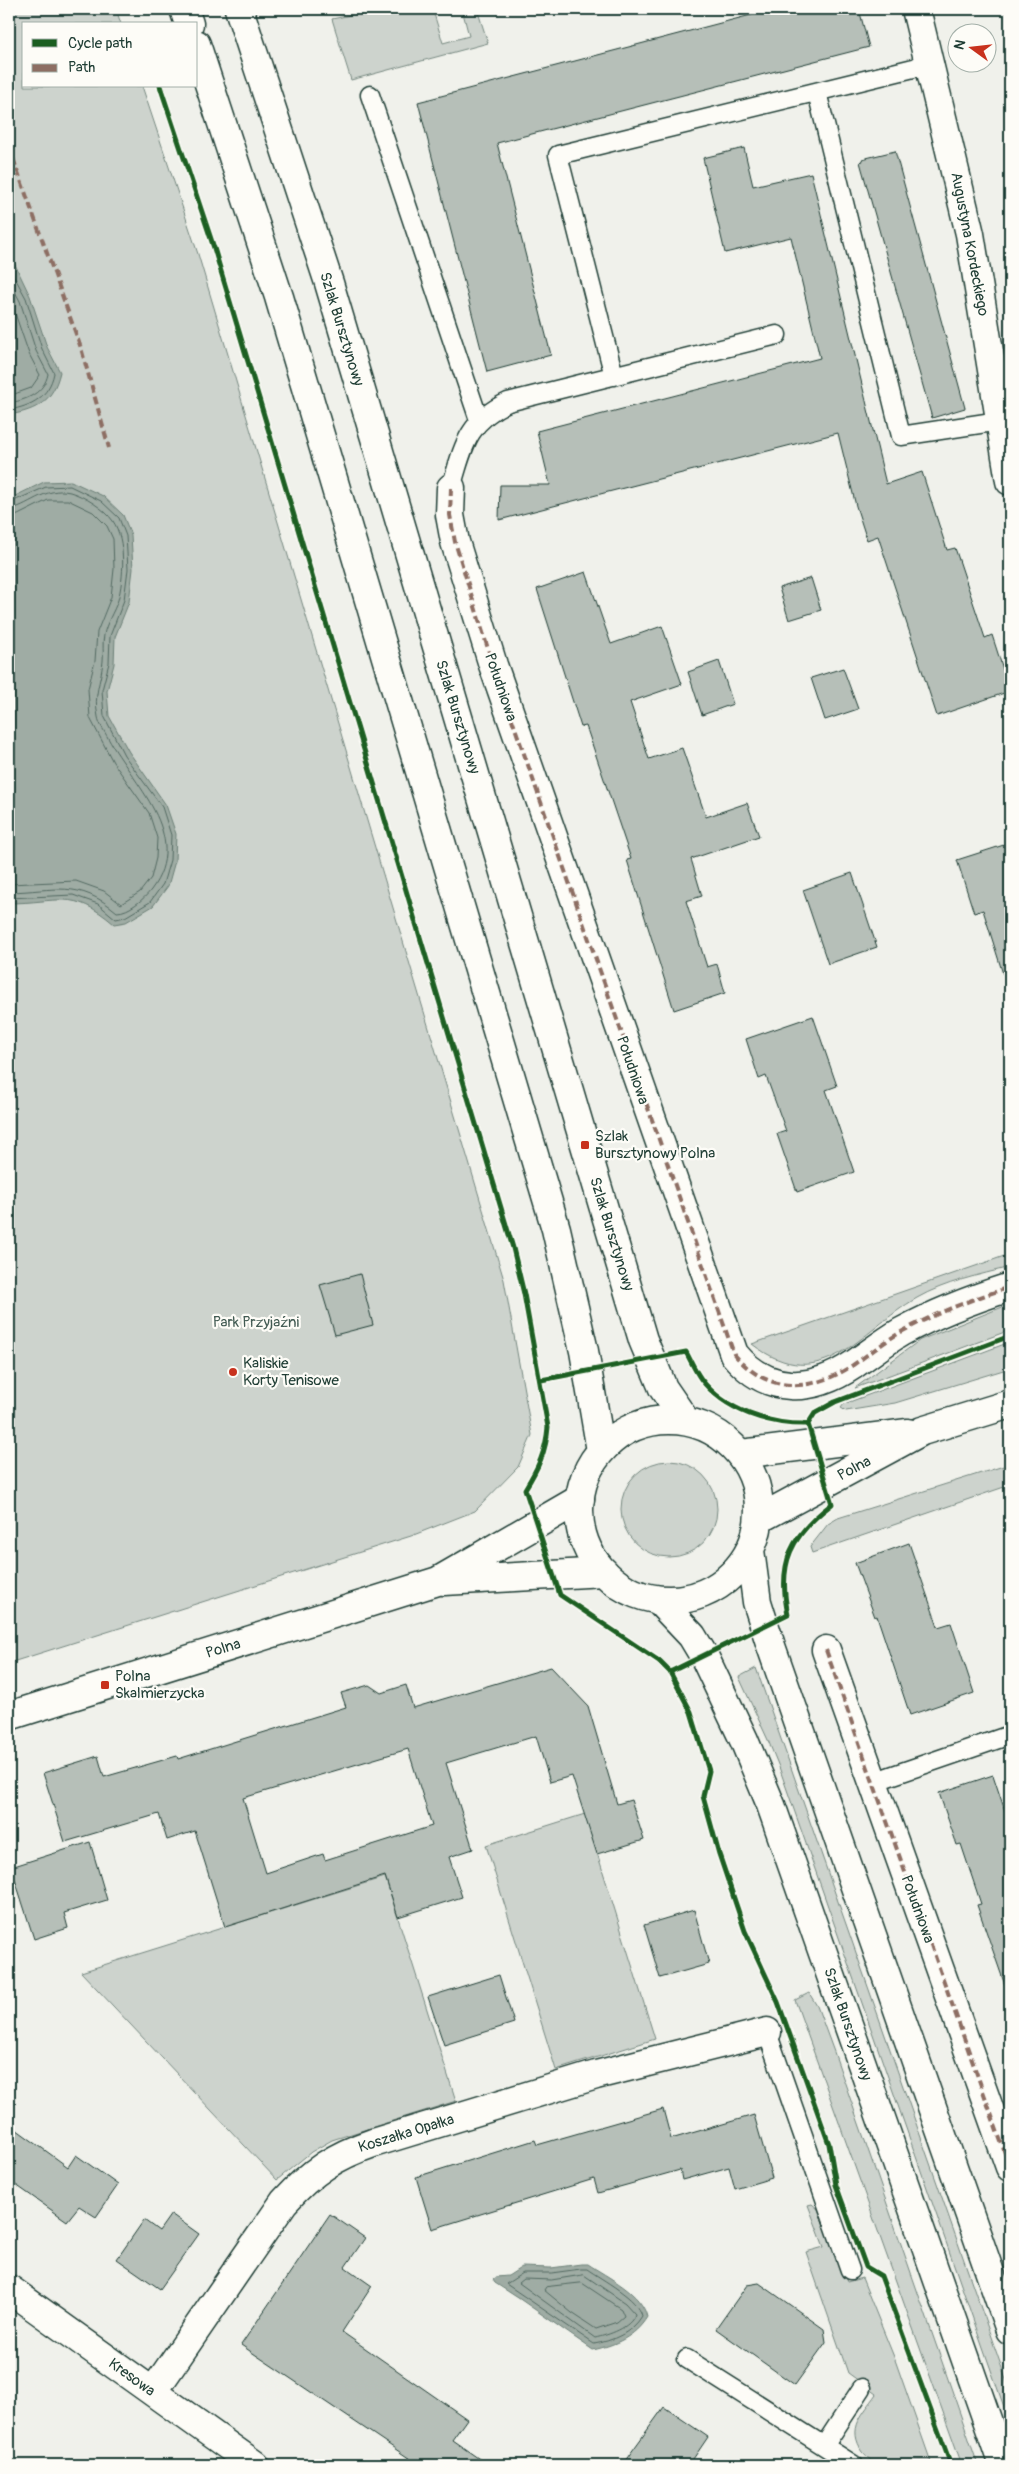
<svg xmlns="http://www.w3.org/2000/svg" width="1019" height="2474" font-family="Pangolin,sans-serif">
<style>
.green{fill:#cdd3cd;stroke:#768880}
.water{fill:#9faca4;stroke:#6c8077}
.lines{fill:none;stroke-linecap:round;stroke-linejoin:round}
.shore{stroke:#526961;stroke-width:1}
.building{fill:#b6bfb8;stroke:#1f3d34;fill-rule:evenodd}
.service-casing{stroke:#1f3d34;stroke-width:21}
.minor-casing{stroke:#1f3d34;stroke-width:31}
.tertiary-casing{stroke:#1f3d34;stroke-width:31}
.secondary-casing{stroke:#1f3d34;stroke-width:31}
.service{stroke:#fdfcf7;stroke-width:18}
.minor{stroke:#fdfcf7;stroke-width:28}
.tertiary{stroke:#fdfcf7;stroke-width:28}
.secondary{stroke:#fdfcf7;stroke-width:28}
.quiet{stroke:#8d6e63;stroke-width:4;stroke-dasharray:8 4;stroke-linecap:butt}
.cycleway-casing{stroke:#fdfcf7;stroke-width:8}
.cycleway{stroke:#1b5e20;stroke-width:5}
.poi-dot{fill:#c8321e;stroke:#fdfcf7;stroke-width:2}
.labels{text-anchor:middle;stroke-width:4.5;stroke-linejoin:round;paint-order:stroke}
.street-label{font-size:15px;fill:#1f3d34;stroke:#fdfcf7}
.poi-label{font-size:15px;fill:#1f3d34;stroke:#fdfcf7;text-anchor:start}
.park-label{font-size:15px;fill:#425b53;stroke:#fdfcf7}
</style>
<rect width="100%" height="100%" fill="#f0f1eb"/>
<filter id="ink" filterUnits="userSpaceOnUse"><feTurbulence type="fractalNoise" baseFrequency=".02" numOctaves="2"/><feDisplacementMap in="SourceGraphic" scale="10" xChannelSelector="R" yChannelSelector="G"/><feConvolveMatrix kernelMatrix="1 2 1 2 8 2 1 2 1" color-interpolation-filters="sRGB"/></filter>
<g filter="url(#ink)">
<path class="green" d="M 9,9 L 116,9 L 121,24 L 24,24 L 24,86 L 142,86 L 198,254 L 504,1280 L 532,1435 L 518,1467 L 475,1511 L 411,1536 L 9,1663 Z
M 379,9 L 453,9 L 434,14 L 443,43 L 469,36 L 462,9 L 477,9 L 488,43 L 351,80 L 332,19 Z
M 1010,1254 L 1010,1267 C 979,1275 945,1282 917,1298 C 859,1331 823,1398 752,1344 Z
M 1010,1304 L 1010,1330 L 855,1388 L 920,1340 Z
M 1010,1342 L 1010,1368 L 895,1403 L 846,1411 L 841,1408 L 844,1404 Z
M621 1509a48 48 0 1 1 96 0a48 48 0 1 1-96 0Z
M 1010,1464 L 1010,1485 L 812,1553 L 810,1547 L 828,1524 L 838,1518 Z
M 756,1668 L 1010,2391 L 1010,2424 L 779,1767 L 768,1740 L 739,1677 Z
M 585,1814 L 655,2039 L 556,2070 L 486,1845 Z
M 385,1877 L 456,2101 L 332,2140 L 311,2152 L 277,2180 L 81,1972 Z
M 809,1993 L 817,2006 L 834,2052 L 978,2465 L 962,2465 L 795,2000 Z
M 812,2204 L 818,2209 L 847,2282 L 862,2278 L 894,2357 L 932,2465 C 917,2465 896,2469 881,2465 C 876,2464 866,2456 863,2452 C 846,2428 863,2414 877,2394 L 848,2373 L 806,2252 L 824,2247 L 808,2205 Z"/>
<path class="water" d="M 9,252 L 30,296 L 47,347 L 60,372 C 53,401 38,410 9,415 Z
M 71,481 L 103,496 L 123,515 L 131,535 L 133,569 L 129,602 L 115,637 L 114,664 L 107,691 L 109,716 L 129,752 L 166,805 L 176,834 L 175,861 L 168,886 L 153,906 L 126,922 L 114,924 C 72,888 58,903 9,903 L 9,499 L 44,482 Z
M 581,2264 L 588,2264 C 607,2277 642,2293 647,2317 C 635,2337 615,2345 593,2350 C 560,2328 529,2304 495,2283 L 493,2280 L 496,2277 L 508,2276 L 522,2267 L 551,2268 Z"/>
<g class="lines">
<path class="shore" d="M 9,267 L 26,298 L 42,349 L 54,373 C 49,397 32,406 9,410
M 9,281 L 20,301 L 36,351 L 48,374 C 44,393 27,400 9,403
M 9,296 L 29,354 L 40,375 L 31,388 L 9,396
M 9,503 L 46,487 L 70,486 L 101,501 L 119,518 L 126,536 L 128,569 L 124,600 L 110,636 L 109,663 L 102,690 L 104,716 L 124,755 L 162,807 L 171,835 L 170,860 L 163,884 L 150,902 L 125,917 L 116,919 L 98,904 L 73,895 L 9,898
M 9,509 C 27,508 44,486 70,492 C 84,496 105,509 113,521 C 126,540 124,578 118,600 C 114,612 106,623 104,635 C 102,644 104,653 103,661 C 101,683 93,694 98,717 C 99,724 105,732 108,738 C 133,784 192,835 151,890 C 144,899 129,912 117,912 C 78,879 55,891 9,892
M 9,517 L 18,515 L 48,500 L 68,500 L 93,512 L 107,526 L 113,539 L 114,569 L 111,597 L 97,632 L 95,661 L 88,689 L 90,718 L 113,762 L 149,813 L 157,838 L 156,858 L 151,878 L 140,892 L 121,904 L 104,891 L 76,881 L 9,884
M 581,2269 L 587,2269 C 601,2279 639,2299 642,2316 C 632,2333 612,2341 594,2344 L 506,2284 L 523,2273 L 551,2273 Z
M 584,2275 L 625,2303 L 635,2314 C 631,2328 608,2335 595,2338 L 519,2283 L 524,2279 L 551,2280 Z
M 582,2283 L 621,2309 L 624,2316 L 617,2322 L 596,2329 L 572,2313 L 544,2290 L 546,2287 Z"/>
</g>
<path class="building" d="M 774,9 L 859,9 L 869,47 L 497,143 L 551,355 L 487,372 L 418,102 Z
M 744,148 L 753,186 L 811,173 L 886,484 L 922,472 L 947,550 L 955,548 L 985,638 L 992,635 L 1010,691 L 937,716 L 878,536 L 867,540 L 856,506 L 838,433 L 499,520 L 500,485 L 550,485 L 537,431 L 820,358 L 791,237 L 725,253 L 703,158 Z
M 895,151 L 965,408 L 932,418 L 860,162 L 863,161 L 862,159 Z
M 586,572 L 611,644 L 662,626 L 682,684 L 630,702 L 649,759 L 682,748 L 706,817 L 747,803 L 759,836 L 691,859 L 702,896 L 686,901 L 707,967 L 717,964 L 725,993 L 674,1010 L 627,860 L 631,859 L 586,726 L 581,727 L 537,589 Z
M 811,578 L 821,610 L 789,620 L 779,588 Z
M 719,661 L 733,704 L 702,715 L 688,672 Z
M 843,668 L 858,709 L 825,720 L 811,678 Z
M 1010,843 L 1010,973 L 1003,974 L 983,910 L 974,913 L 957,860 Z
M 852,873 L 877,947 L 828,964 L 803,890 Z
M 813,1016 L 837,1086 L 826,1090 L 854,1172 L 797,1192 L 777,1134 L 786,1131 L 766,1076 L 759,1079 L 746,1039 Z
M 360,1274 L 373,1325 L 335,1335 L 320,1285 Z
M 909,1543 L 938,1627 L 951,1623 L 974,1693 L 910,1715 L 877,1616 L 875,1617 L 855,1563 Z
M 551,1667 L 588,1706 L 617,1804 L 631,1800 L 644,1840 L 597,1854 L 572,1776 L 550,1782 L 536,1736 L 446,1763 L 473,1849 L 449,1857 L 462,1897 L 398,1917 L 385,1876 L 225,1927 L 195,1831 L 167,1840 L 159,1814 L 65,1842 L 43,1773 L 98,1756 L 104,1777 L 177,1756 L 178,1759 L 346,1707 L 341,1693 L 369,1685 L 381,1693 L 406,1685 L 413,1708 ZM 408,1749 L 432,1826 L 325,1860 L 323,1854 L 266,1873 L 243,1798 Z
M 993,1775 L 1010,1826 L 1010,1987 L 1006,1988 L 977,1905 L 981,1904 L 961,1844 L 957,1845 L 939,1793 Z
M 90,1842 L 107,1900 L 64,1913 L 68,1928 L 34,1939 L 11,1867 Z
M 694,1910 L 709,1964 L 660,1978 L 644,1925 Z
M 499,1975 L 514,2023 L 444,2045 L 428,1997 Z
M 663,2109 L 671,2139 L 754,2115 L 772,2178 L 735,2189 L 729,2167 L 682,2180 L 680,2170 L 598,2193 L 594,2179 L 432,2229 L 416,2177 L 535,2140 L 537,2145 Z
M 9,2124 L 68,2167 L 76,2155 L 118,2185 L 96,2217 L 79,2206 L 67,2221 L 9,2180 Z
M 171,2214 L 199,2234 L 160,2289 L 117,2259 L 144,2220 L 159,2231 Z
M 330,2214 L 365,2238 L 345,2267 L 372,2286 L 342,2332 L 467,2419 L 452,2440 L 488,2465 L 419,2465 L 241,2345 Z
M 759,2283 L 824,2329 L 826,2342 L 795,2385 L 716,2329 L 747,2285 Z
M 664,2407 L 708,2437 L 689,2465 L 622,2465 Z"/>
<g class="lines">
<g class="service-casing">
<path id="service" d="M 817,92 L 901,436 L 999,421
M 370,95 L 479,420
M 614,376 L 558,155 L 930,64
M 451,488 C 463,448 467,421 508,402 L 777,335
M 873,1782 L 1010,1735
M 767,2032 L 850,2270
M 687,2359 L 854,2465
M 824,2446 L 862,2388"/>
</g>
<g class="minor-casing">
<path id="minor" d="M 916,9 L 970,234 L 1010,481
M 451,488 L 450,515 L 455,542 L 493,665 L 734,1354 C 767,1394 811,1393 853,1365 C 869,1354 884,1342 901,1332 C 936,1313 972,1299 1010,1287
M 826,1650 L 1010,2167
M 9,2289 L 255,2465
M 153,2392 L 284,2202 C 312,2171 335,2156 373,2143 L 596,2075 L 767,2032"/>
</g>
<g class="tertiary-casing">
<path id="tertiary" d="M 741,1454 L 908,1433
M 759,1519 L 922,1431 L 1010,1404
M 444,1581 L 604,1572
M 9,1716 L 438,1581 L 580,1499"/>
</g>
<g class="secondary-casing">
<path id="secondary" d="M 184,9 L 189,24
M 239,9 L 329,283 L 643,1340 L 663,1388 L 685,1420
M 196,44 L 279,297 L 556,1229 L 584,1351 L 601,1451
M579 1510a90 90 0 1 1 180 0a90 90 0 1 1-180 0Z
M 750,1550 L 757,1602 L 771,1646 L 1010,2330
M 658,1600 L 692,1636 L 704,1656 L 744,1740 L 771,1805 L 1003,2465"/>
</g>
<use href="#service" class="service"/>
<use href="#minor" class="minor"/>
<use href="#tertiary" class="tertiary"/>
<use href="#secondary" class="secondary"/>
<path class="quiet" d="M 9,147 L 81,348 L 109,448
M 451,488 L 450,515 L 455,542 L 493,665 L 734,1354 C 767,1394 811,1393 853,1365 C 869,1354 884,1342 901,1332 C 936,1313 972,1299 1010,1287
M 826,1650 L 1010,2167"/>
<g class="cycleway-casing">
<path id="cycleway" d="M 160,86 L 214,248 L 513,1248 L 524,1294 L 548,1427 C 546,1452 538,1468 525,1489 L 560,1595 L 659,1661 L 670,1672 L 691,1712 L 709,1771 L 703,1796 L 719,1854 L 745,1931 L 778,2002 L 829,2144 L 836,2185 L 866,2267 L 881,2276 L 951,2465
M 541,1380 L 686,1352 C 691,1361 695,1371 701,1379 C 725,1411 770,1425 808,1424 L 832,1504 C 791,1535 777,1563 788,1614 L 670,1672
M 808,1424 L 815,1413 L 835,1402 L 1010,1336"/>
</g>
<use href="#cycleway" class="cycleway"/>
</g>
</g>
<g class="poi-dot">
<rect x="580" y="1140" width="10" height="10" rx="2.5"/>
<circle cx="233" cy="1372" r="5"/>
<rect x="100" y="1680" width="10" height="10" rx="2.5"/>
</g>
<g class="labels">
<g class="street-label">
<text transform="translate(970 244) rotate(79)" y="5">Augustyna Kordeckiego</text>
<text transform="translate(342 329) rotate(73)" y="5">Szlak Bursztynowy</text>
<text transform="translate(501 687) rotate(71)" y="5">Południowa</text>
<text transform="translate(458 717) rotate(73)" y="5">Szlak Bursztynowy</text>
<text transform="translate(633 1070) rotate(71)" y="5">Południowa</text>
<text transform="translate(612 1234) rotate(73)" y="5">Szlak Bursztynowy</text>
<text transform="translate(854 1468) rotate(-28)" y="5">Polna</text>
<text transform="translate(223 1648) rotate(-17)" y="5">Polna</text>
<text transform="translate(918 1909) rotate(70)" y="5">Południowa</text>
<text transform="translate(848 2024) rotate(71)" y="5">Szlak Bursztynowy</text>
<text transform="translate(406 2133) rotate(-17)" y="5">Koszałka Opałka</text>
<text transform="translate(132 2377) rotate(36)" y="5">Kresowa</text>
</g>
<g class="poi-label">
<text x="595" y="1141">Szlak<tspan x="595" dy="17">Bursztynowy Polna</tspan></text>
<text x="243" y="1368">Kaliskie<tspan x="243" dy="17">Korty Tenisowe</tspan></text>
<text x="115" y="1681">Polna<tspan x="115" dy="17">Skalmierzycka</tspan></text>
</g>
<g class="park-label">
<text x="256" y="1327">Park Przyjaźni</text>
</g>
</g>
<rect width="1019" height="2474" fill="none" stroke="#fdfcf7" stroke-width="30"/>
<rect x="15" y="15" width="989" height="2444" fill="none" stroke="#1f3d34" stroke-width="2" filter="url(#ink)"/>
<rect x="22" y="22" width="175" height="65" fill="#fdfcf7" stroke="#a4b0a9"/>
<rect x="32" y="39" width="25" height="8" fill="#1b5e20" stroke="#a4b0a9"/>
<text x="68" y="48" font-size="15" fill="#1f3d34">Cycle path</text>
<rect x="32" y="64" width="25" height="8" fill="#8d6e63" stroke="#a4b0a9"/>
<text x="68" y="72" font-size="15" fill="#1f3d34">Path</text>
<g transform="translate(972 48) rotate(285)"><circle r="24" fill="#fdfcf7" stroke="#a4b0a9"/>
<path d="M0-4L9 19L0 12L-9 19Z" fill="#c8321e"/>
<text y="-8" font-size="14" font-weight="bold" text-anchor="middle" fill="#1f3d34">N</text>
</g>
</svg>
